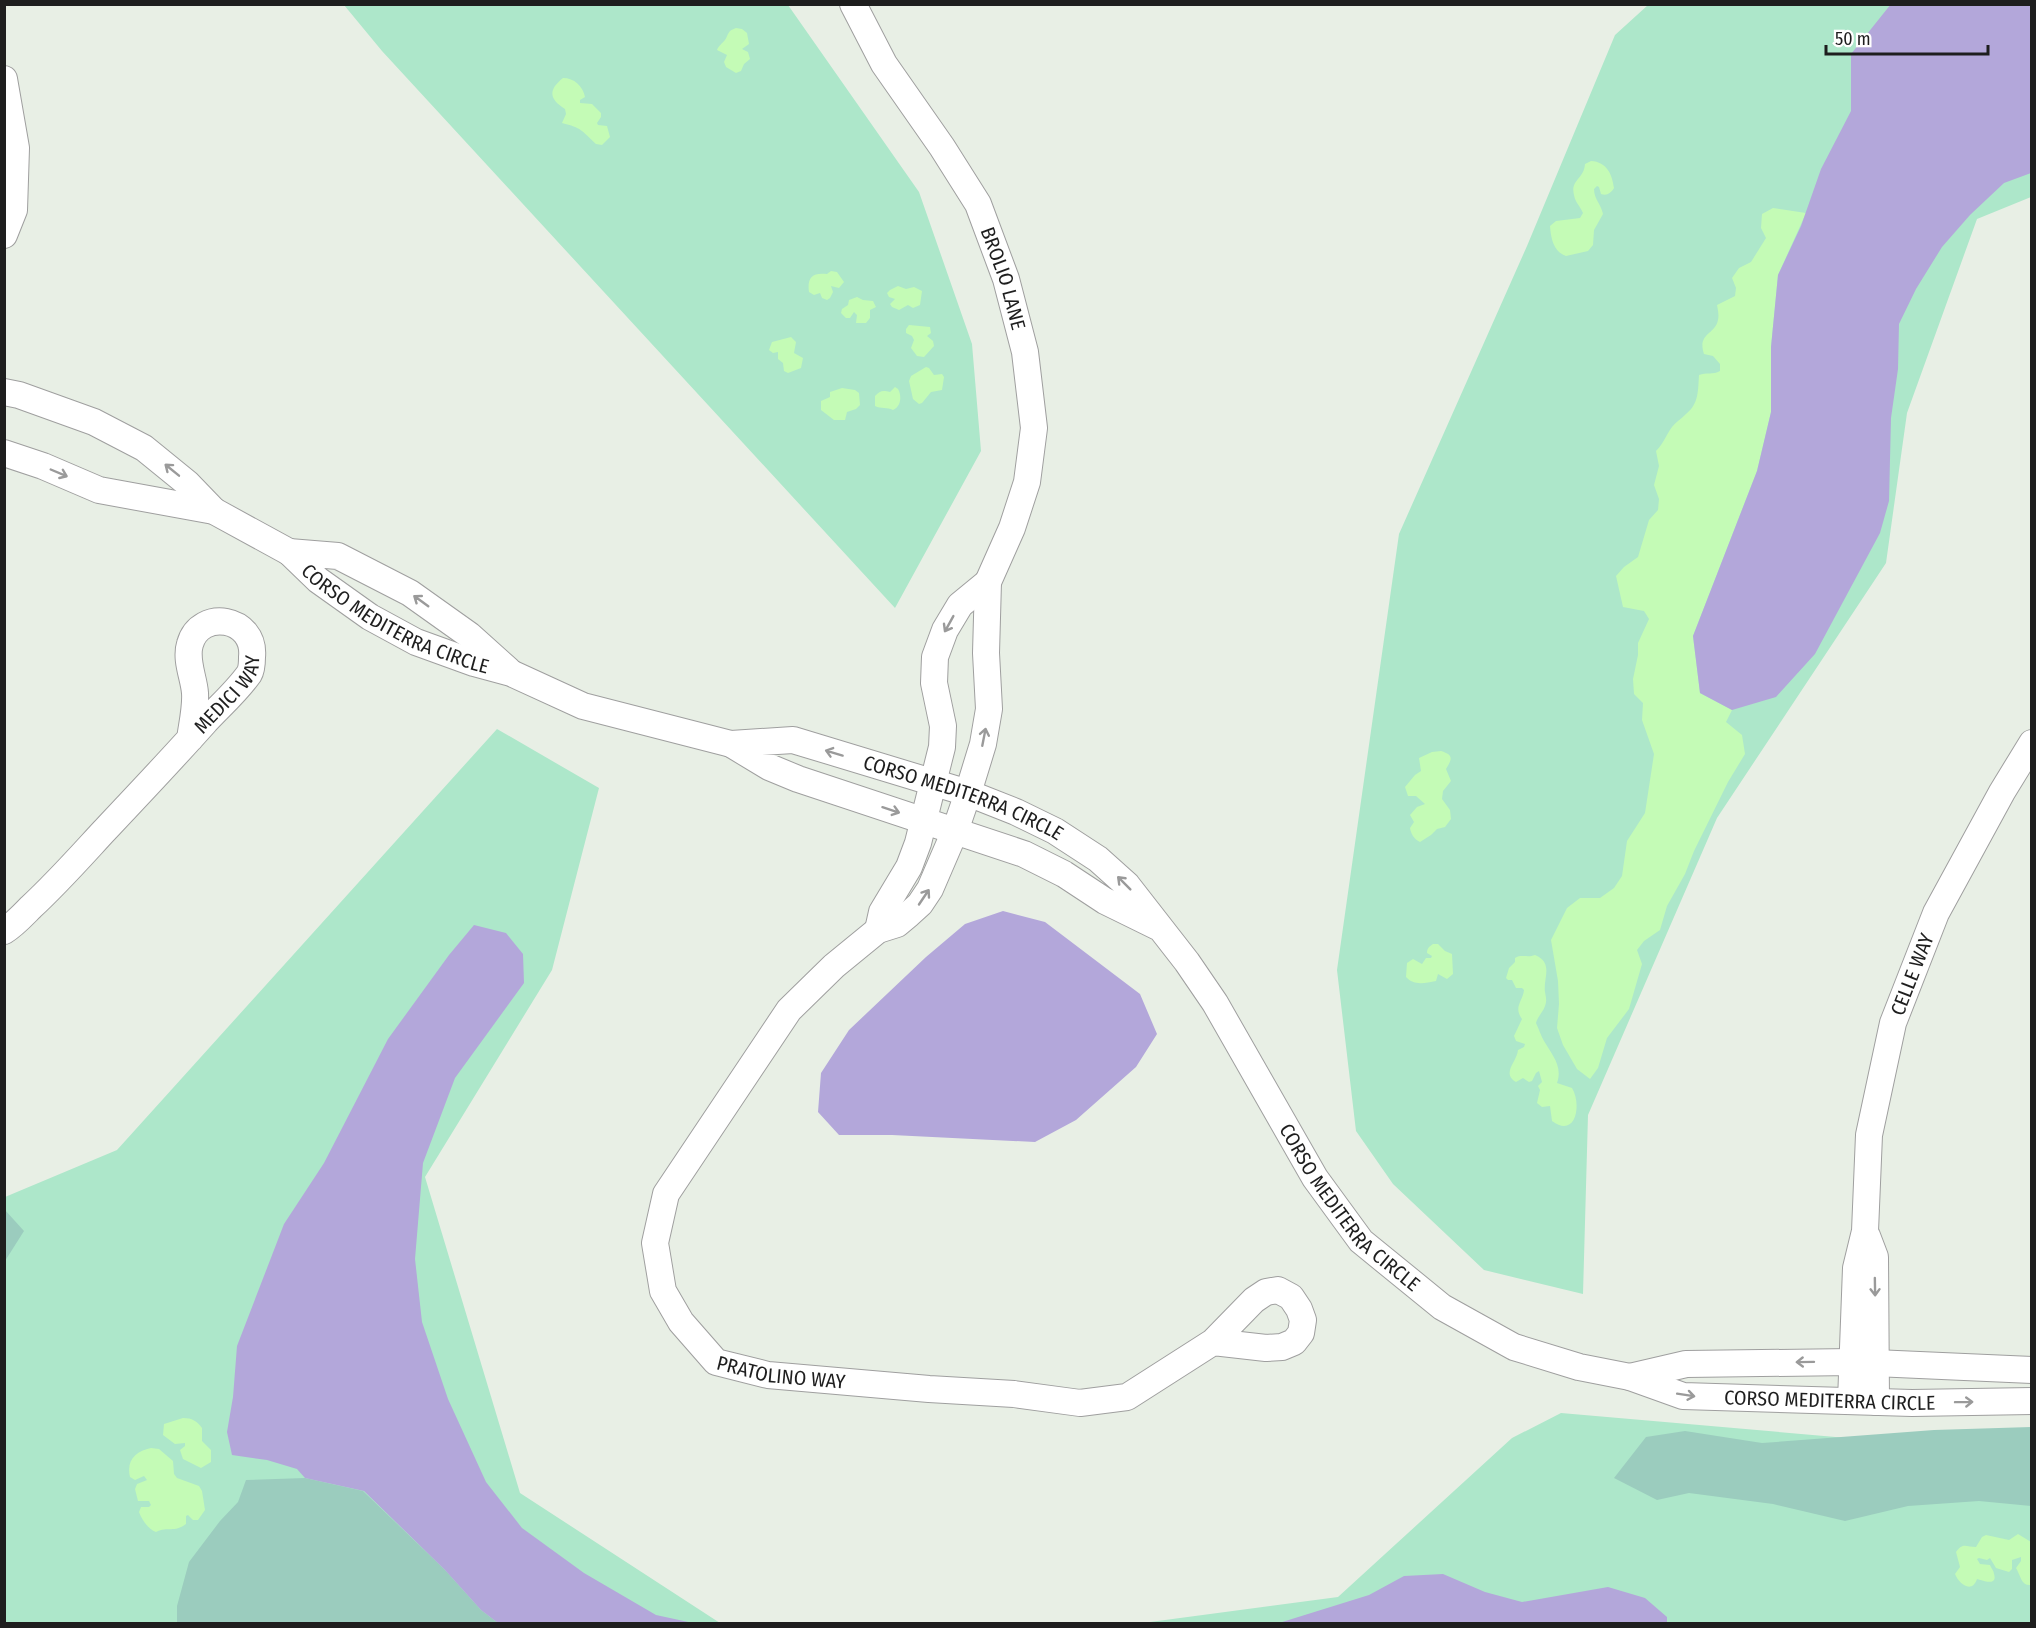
<svg xmlns="http://www.w3.org/2000/svg" width="2036" height="1628" font-family="'Fira Sans Condensed',sans-serif">
<style>
.grass{fill:#ade7ca}
.forest{fill:#9bccbe}
.sand{fill:#c4fbb6}
.water{fill:#b3a7da}
.lines{fill:none;stroke-linecap:round;stroke-linejoin:round}
.minor-casing{stroke:#9f9f9f;stroke-width:28}
.minor{stroke:#fff;stroke-width:26}
.oneway{stroke:#9a9a9a}
.labels{text-anchor:middle;stroke-width:5;stroke-linejoin:round;paint-order:stroke}
.street-label{font-size:20px;fill:#1e1e1e;stroke:#fff}
</style>
<rect width="100%" height="100%" fill="#e8efe5"/>
<path class="grass" d="M 344,5 L 788,5 L 919,192 L 972,344 L 981,451 L 895,608 L 382,51 Z
M 1648,5 L 2031,5 L 2031,197 L 1977,219 L 1907,413 L 1886,563 L 1717,818 L 1588,1115 L 1583,1294 L 1484,1270 L 1393,1184 L 1356,1131 L 1337,970 L 1399,534 L 1527,246 L 1615,35 Z
M 497,729 L 599,788 L 552,970 L 425,1177 L 520,1493 L 720,1623 L 5,1624 L 5,1197 L 117,1150 Z
M 1561,1413 L 2031,1454 L 2031,1623 L 1135,1624 L 1338,1597 L 1512,1438 Z"/>
<path class="forest" d="M 5,1210 L 24,1231 L 5,1261 Z
M 2031,1427 L 2031,1506 L 1979,1501 L 1908,1506 L 1845,1521 L 1773,1504 L 1689,1493 L 1657,1500 L 1614,1478 L 1646,1437 L 1685,1431 L 1762,1443 L 1934,1430 Z
M 305,1478 L 363,1491 L 445,1570 L 481,1610 L 498,1623 L 177,1624 L 177,1606 L 189,1562 L 220,1521 L 238,1502 L 246,1480 Z"/>
<path class="sand" d="M 736,28 L 742,29 L 747,33 L 749,44 L 742,49 L 748,52 L 750,59 L 744,64 L 741,71 L 736,73 L 726,67 L 724,62 L 727,55 L 717,50 C 719,45 722,44 725,40 C 729,34 727,31 736,28 Z
M 563,78 C 574,78 583,86 585,97 L 580,100 L 580,103 L 592,104 L 601,113 L 601,117 L 597,123 L 598,125 L 607,126 L 610,137 L 602,145 L 596,144 C 581,130 582,128 562,123 L 566,114 L 565,109 C 549,99 548,90 563,78 Z
M 1591,161 C 1607,162 1612,174 1614,188 C 1611,193 1607,196 1601,194 L 1599,187 L 1597,186 L 1594,189 C 1594,199 1601,204 1603,214 L 1594,230 L 1593,245 L 1588,251 L 1566,256 C 1553,251 1551,238 1550,226 L 1556,221 L 1580,218 L 1583,213 C 1580,206 1575,202 1574,195 C 1570,180 1584,179 1585,164 Z
M 1773,208 L 1806,213 L 1778,275 L 1771,347 L 1771,412 L 1757,471 L 1693,636 L 1700,693 L 1732,710 L 1726,722 L 1742,735 L 1745,754 L 1728,782 L 1694,851 L 1685,874 L 1667,906 L 1660,930 L 1644,941 L 1637,950 L 1642,964 L 1629,1009 L 1607,1038 L 1598,1068 L 1590,1079 L 1577,1069 L 1563,1045 L 1557,1028 L 1559,1004 L 1558,981 L 1551,940 L 1567,908 L 1580,898 L 1600,898 L 1614,888 L 1622,876 L 1627,841 L 1645,813 L 1654,754 L 1642,720 L 1643,703 L 1634,694 L 1633,679 L 1638,655 L 1638,643 L 1649,619 L 1644,611 L 1623,607 L 1616,576 L 1624,567 L 1638,557 L 1649,520 L 1658,510 L 1659,499 L 1654,485 L 1659,466 L 1656,451 C 1664,443 1666,435 1672,427 C 1676,422 1681,419 1686,414 C 1699,404 1698,390 1699,375 C 1706,372 1713,375 1720,371 L 1720,364 L 1713,356 L 1704,354 C 1697,333 1715,335 1718,320 C 1719,315 1718,310 1717,305 L 1735,296 L 1736,288 L 1732,278 L 1739,268 L 1751,262 L 1766,238 L 1761,228 L 1762,214 Z
M 831,271 L 837,272 L 844,282 L 839,288 L 831,286 L 833,292 L 830,298 L 827,300 L 822,298 L 820,293 L 814,295 L 809,292 C 807,278 812,272 827,274 Z
M 898,286 L 906,289 L 914,287 L 922,291 L 920,305 L 913,308 L 908,305 L 899,310 L 892,307 L 890,304 L 895,299 L 889,297 L 887,293 L 890,290 Z
M 857,297 L 863,300 L 873,301 L 876,307 L 870,310 L 870,318 L 866,323 L 856,323 L 857,315 L 854,312 L 850,318 L 846,318 L 841,313 L 842,309 L 848,305 L 849,300 Z
M 909,325 L 930,327 L 931,333 L 927,336 L 933,341 L 934,346 L 924,357 L 917,356 L 911,348 L 914,340 L 912,336 L 906,333 L 906,329 Z
M 791,337 L 796,342 L 794,353 L 803,358 L 801,368 L 788,373 L 784,371 L 783,363 L 778,359 L 778,352 L 773,353 L 769,350 L 772,342 Z
M 926,367 L 929,368 L 934,375 L 942,374 L 944,377 L 942,390 L 931,392 L 922,403 L 919,404 L 913,399 L 909,381 L 911,376 Z
M 895,387 L 898,389 C 902,396 901,407 893,410 C 887,407 881,409 875,406 L 875,396 C 880,391 882,390 890,392 Z
M 842,388 L 855,390 L 859,393 L 860,405 L 856,409 L 847,412 L 845,420 L 834,420 L 821,410 L 821,401 L 830,397 L 830,392 Z
M 1441,751 C 1454,755 1452,759 1446,769 L 1451,781 L 1443,791 L 1442,799 L 1450,810 L 1451,819 L 1445,827 L 1437,829 L 1431,835 L 1420,842 C 1414,839 1411,834 1410,828 L 1414,822 L 1410,815 L 1417,807 L 1425,804 L 1416,796 L 1408,796 L 1405,787 L 1415,775 L 1421,771 L 1419,758 L 1432,752 Z
M 1433,944 L 1438,944 L 1445,951 L 1452,954 L 1453,974 L 1447,979 L 1438,974 L 1436,981 C 1425,983 1414,986 1406,977 L 1407,963 L 1413,959 L 1422,964 L 1426,958 L 1431,958 L 1432,956 L 1427,953 C 1427,948 1429,947 1433,944 Z
M 1535,955 C 1554,963 1543,978 1545,992 C 1546,998 1547,1000 1545,1006 C 1543,1012 1538,1016 1536,1023 C 1539,1029 1541,1036 1544,1041 C 1552,1055 1563,1066 1557,1083 L 1572,1088 C 1582,1104 1576,1139 1552,1121 L 1550,1106 L 1542,1107 L 1537,1103 L 1540,1090 L 1538,1086 L 1542,1082 L 1539,1071 L 1536,1073 L 1532,1081 L 1529,1082 L 1523,1078 L 1516,1082 C 1501,1073 1517,1062 1518,1050 L 1524,1047 L 1525,1044 L 1516,1041 L 1514,1036 L 1522,1019 C 1513,1007 1523,1001 1524,990 L 1522,988 L 1516,988 L 1512,980 L 1508,980 L 1506,978 L 1509,968 L 1515,962 L 1515,958 C 1521,954 1528,958 1535,955 Z
M 183,1418 C 192,1418 197,1421 202,1428 L 202,1441 L 211,1450 L 211,1462 L 201,1468 L 183,1459 L 180,1450 L 185,1446 L 185,1443 L 175,1444 L 163,1435 L 164,1424 Z
M 151,1448 L 159,1449 L 173,1461 L 174,1474 L 177,1478 L 199,1486 L 202,1491 L 205,1510 L 198,1520 L 193,1520 L 188,1515 L 186,1516 L 186,1524 C 174,1533 168,1526 156,1532 C 148,1529 142,1520 139,1512 L 141,1507 L 149,1507 L 151,1505 L 149,1501 L 138,1501 L 135,1489 L 137,1484 L 147,1480 L 144,1476 L 135,1480 L 130,1477 C 126,1460 136,1451 151,1448 Z
M 2018,1534 L 2031,1542 L 2031,1585 C 2021,1586 2021,1576 2016,1568 L 2021,1561 L 2021,1557 L 2012,1560 L 2012,1569 L 2009,1572 L 1996,1568 L 1990,1558 L 1987,1560 L 1979,1558 L 1977,1559 L 1980,1564 L 1990,1565 C 1991,1568 1994,1571 1994,1574 C 1998,1587 1981,1580 1977,1579 C 1972,1594 1959,1584 1955,1574 L 1960,1567 L 1956,1552 C 1963,1542 1966,1547 1976,1547 L 1982,1537 L 1986,1535 L 2009,1540 Z"/>
<path class="water" d="M 1891,4 L 2031,5 L 2031,173 L 2004,183 L 1970,215 L 1942,247 L 1916,289 L 1899,324 L 1898,369 L 1891,418 L 1889,501 L 1880,533 L 1815,654 L 1776,697 L 1732,710 L 1700,693 L 1693,636 L 1757,471 L 1771,412 L 1771,347 L 1778,275 L 1801,226 L 1821,169 L 1851,111 L 1851,54 Z
M 1003,911 L 1045,922 L 1140,994 L 1157,1034 L 1136,1067 L 1076,1120 L 1035,1142 L 892,1135 L 839,1135 L 818,1112 L 821,1073 L 849,1030 L 926,957 L 965,924 Z
M 474,925 L 506,933 L 523,954 L 524,983 L 455,1078 L 423,1163 L 415,1259 L 422,1322 L 448,1399 L 486,1482 L 522,1528 L 584,1573 L 656,1615 L 693,1623 L 498,1623 L 481,1610 L 445,1570 L 364,1491 L 305,1478 L 297,1469 L 267,1460 L 232,1455 L 227,1432 L 233,1397 L 237,1346 L 284,1224 L 324,1163 L 388,1039 L 449,955 Z
M 1443,1574 L 1485,1592 L 1522,1602 L 1608,1587 L 1645,1598 L 1667,1617 L 1667,1623 L 1279,1623 L 1369,1595 L 1404,1576 Z"/>
<g class="lines">
<g class="minor-casing">
<g id="minor">
<path id="s1" d="M 853,4 L 884,64 L 942,147 L 978,204 L 1006,279 L 1025,352 L 1034,428 L 1027,482 L 1012,528 L 988,582 L 986,653 L 989,709 L 983,744 L 968,793 L 955,831 L 930,889 L 920,904 L 909,914 L 897,924 L 878,930 L 834,966 L 789,1010 L 666,1194 L 655,1243 L 663,1291 L 681,1322 L 716,1362 L 768,1375 L 929,1389 L 1014,1394 L 1080,1403 L 1127,1397 L 1213,1342 L 1266,1348 L 1282,1347 L 1294,1342 L 1301,1333 L 1303,1320 L 1299,1309 L 1291,1297 L 1278,1290 L 1266,1292 L 1254,1300 L 1213,1342"/>
<path d="M 4,79 L 16,148 L 14,210 L 4,235"/>
<path d="M 4,392 L 19,395 L 94,422 L 144,448 L 187,483 L 214,511"/>
<path id="s2" d="M 4,453 L 43,466 L 99,490 L 214,511 L 289,552 L 318,580 L 370,617 L 416,642 L 474,663 L 511,673 L 583,706 L 731,744"/>
<path d="M 289,552 L 338,556 L 410,593 L 469,635 L 508,670"/>
<path id="s3" d="M 1160,928 L 1105,901 L 1064,874 L 1024,854 L 798,779 L 769,767 L 731,744 L 793,740 L 968,793 L 1016,812 L 1055,831 L 1098,859 L 1127,885 L 1187,962 L 1215,1003 L 1315,1178 L 1361,1241 L 1442,1307 L 1514,1347 L 1579,1367 L 1630,1377 L 1683,1396 L 1912,1403 L 2032,1401"/>
<path d="M 878,930 L 882,912 L 909,867 L 918,843 L 942,747 L 943,726 L 934,683 L 935,657 L 945,630 L 960,605 L 988,582"/>
<path id="s4" d="M 4,931 C 14,925 23,915 31,907 C 57,883 80,857 104,831 C 138,795 173,758 206,721 C 220,706 237,691 249,674 C 252,669 252,662 252,657 C 256,617 200,608 190,644 C 185,660 194,678 195,693 C 196,708 192,724 190,739"/>
<path d="M 1867,1236 L 1875,1257 L 1876,1402"/>
<path d="M 1630,1377 L 1686,1364 L 1852,1362 L 2032,1370"/>
<path id="s5" d="M 1851,1401 L 1856,1268 L 1865,1231 L 1869,1135 L 1893,1023 L 1936,913 L 2002,792 L 2032,743"/>
</g>
</g>
<use href="#minor" class="minor"/>
</g>
<defs><path id="oneway-shaft" d="M-6 0H5M1.5-3L5.5 0L1.5 3" fill="none" stroke-width="1.6" stroke-linecap="round" stroke-linejoin="round" transform="scale(1.5)"/></defs>
<g class="oneway">
<use href="#oneway-shaft" transform="translate(172 470) rotate(-141)"/>
<use href="#oneway-shaft" transform="translate(59 473) rotate(23)"/>
<use href="#oneway-shaft" transform="translate(421 601) rotate(-144)"/>
<use href="#oneway-shaft" transform="translate(949 624) rotate(119)"/>
<use href="#oneway-shaft" transform="translate(984 737) rotate(-79)"/>
<use href="#oneway-shaft" transform="translate(834 753) rotate(-163)"/>
<use href="#oneway-shaft" transform="translate(891 810) rotate(18)"/>
<use href="#oneway-shaft" transform="translate(1124 883) rotate(-135)"/>
<use href="#oneway-shaft" transform="translate(924 897) rotate(-56)"/>
<use href="#oneway-shaft" transform="translate(1875 1287) rotate(89)"/>
<use href="#oneway-shaft" transform="translate(1805 1362) rotate(179)"/>
<use href="#oneway-shaft" transform="translate(1686 1395) rotate(9)"/>
<use href="#oneway-shaft" transform="translate(1964 1402) rotate(-1)"/>
</g>
<g class="labels">
<g class="street-label">
<text dy="7" stroke="none"><textPath href="#s1" startOffset="315">BROLIO LANE</textPath></text>
<text dy="7" stroke="none"><textPath href="#s2" startOffset="432">CORSO MEDITERRA CIRCLE</textPath></text>
<text dy="7" stroke="none"><textPath href="#s4" startOffset="327">MEDICI WAY</textPath></text>
<text dy="7" stroke="none"><textPath href="#s3" startOffset="711">CORSO MEDITERRA CIRCLE</textPath></text>
<text dy="7" stroke="none"><textPath href="#s5" startOffset="434">CELLE WAY</textPath></text>
<text dy="7" stroke="none"><textPath href="#s3" startOffset="1293">CORSO MEDITERRA CIRCLE</textPath></text>
<text dy="7" stroke="none"><textPath href="#s1" startOffset="1611">PRATOLINO WAY</textPath></text>
<text dy="7" stroke="none"><textPath href="#s3" startOffset="1836">CORSO MEDITERRA CIRCLE</textPath></text>
</g>
</g>
<rect width="2036" height="1628" fill="none" stroke="#1e1e1e" stroke-width="12"/>
<path d="M1826 45v9h162v-9" fill="none" stroke="#1e1e1e" stroke-width="3"/>
<text x="1835" y="45" font-size="18" fill="#1e1e1e" stroke="#ffffff" stroke-width="4.5" paint-order="stroke">50 m</text>
</svg>
